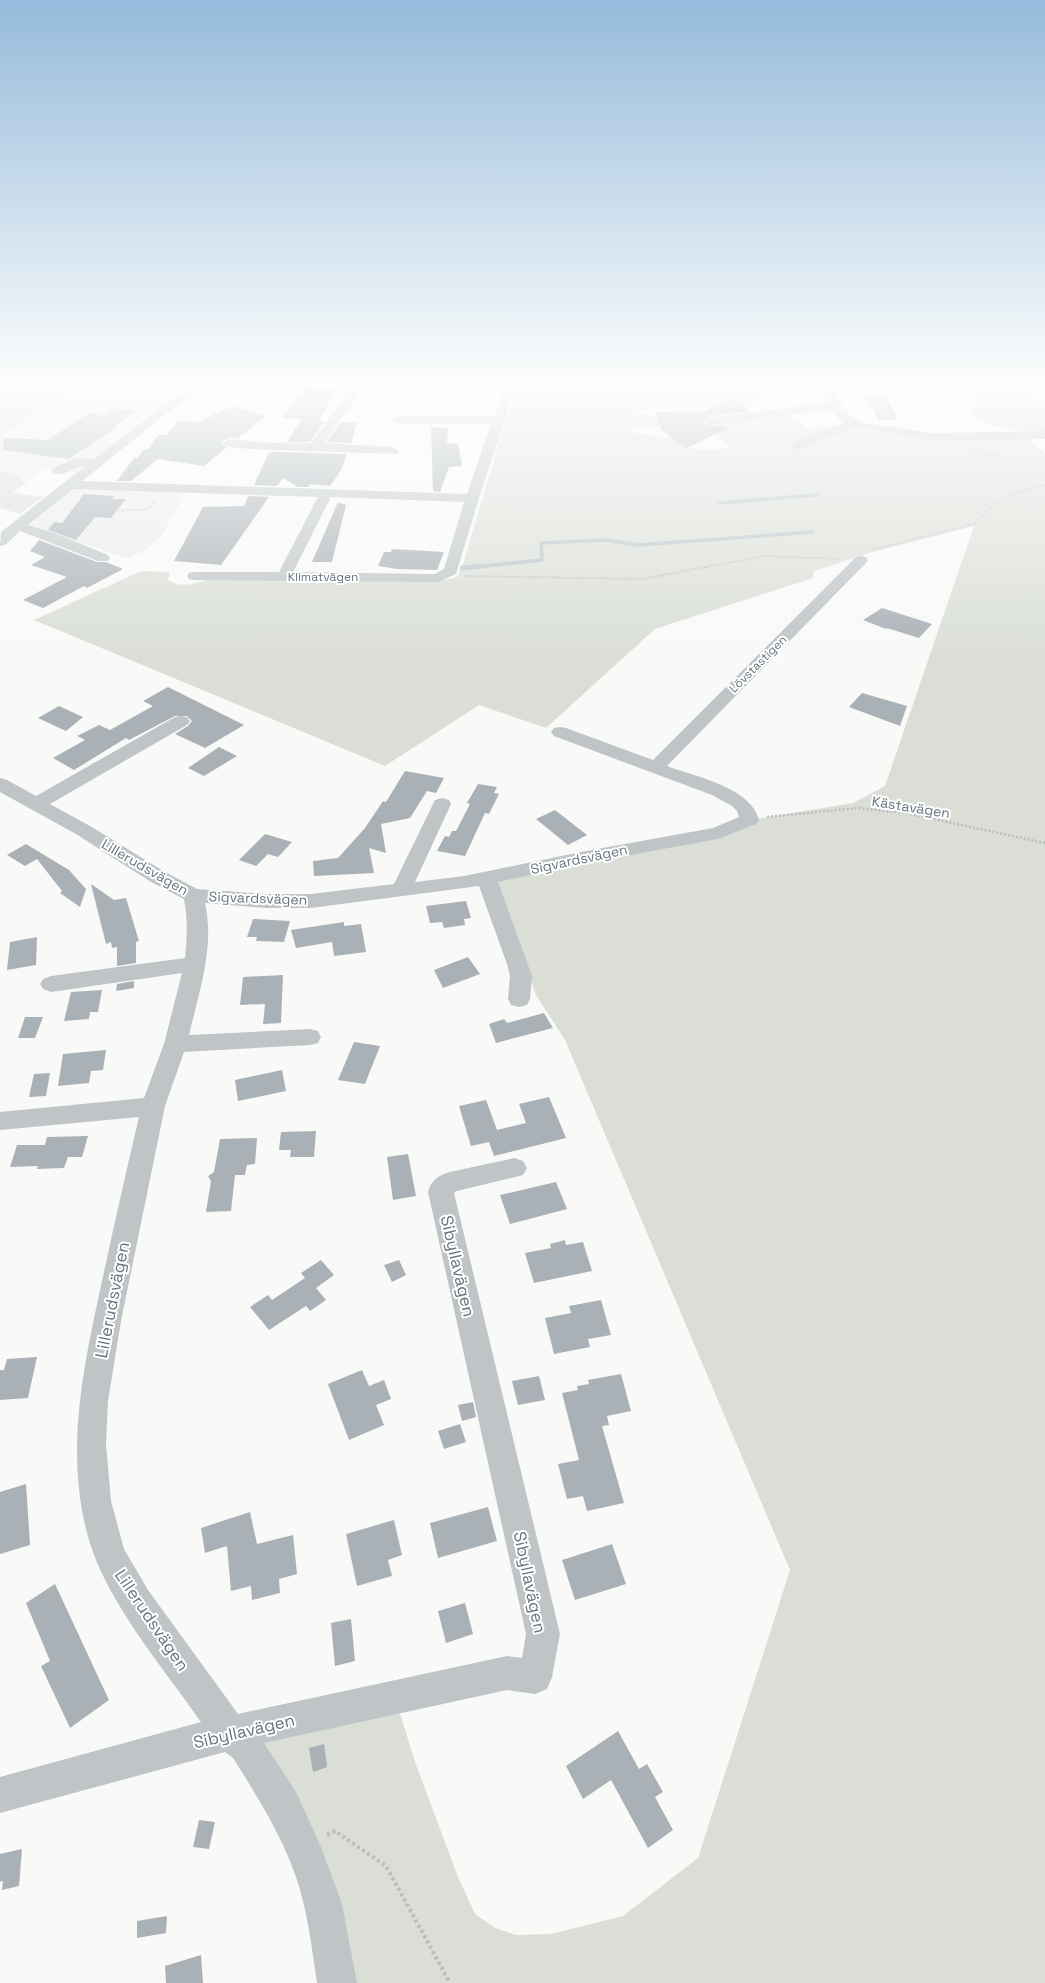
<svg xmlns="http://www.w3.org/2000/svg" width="1045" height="1983" font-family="'Space Grotesk',sans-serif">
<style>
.built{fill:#eaebeb}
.green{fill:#daded7}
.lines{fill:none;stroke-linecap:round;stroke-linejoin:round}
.stream-far1{stroke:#bac4c8;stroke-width:3.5}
.stream{stroke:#bac4c8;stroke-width:4.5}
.building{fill:#a9b0b6}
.path-far3{stroke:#babdc0;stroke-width:1.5;stroke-dasharray:1 1;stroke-linecap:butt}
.path-far2{stroke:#babdc0;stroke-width:2;stroke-dasharray:1.5 1.5;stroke-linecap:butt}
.path-far1{stroke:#babdc0;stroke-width:2.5;stroke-dasharray:2 2;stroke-linecap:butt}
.path{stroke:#babdc0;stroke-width:4;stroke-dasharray:3 3;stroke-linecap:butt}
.minor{fill:#bfc4c7;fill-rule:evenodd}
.labels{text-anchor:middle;stroke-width:4;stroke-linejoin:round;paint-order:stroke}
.far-street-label{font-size:12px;fill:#667580;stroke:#fff}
.street-label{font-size:14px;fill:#667580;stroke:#fff}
.near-street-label{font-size:17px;fill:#667580;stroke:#fff}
</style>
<rect width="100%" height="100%" fill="#f9faf8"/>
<path class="built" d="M 76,389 L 184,392 L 167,401 L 75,473 L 43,470 L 24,484 L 16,474 L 0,470 L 0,436 Z
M 87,488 L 186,492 L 162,535 L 144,551 L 126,558 L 35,528 L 30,524 L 72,489 Z"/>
<path class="green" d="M 0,383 L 155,383 L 163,385 L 160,391 L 76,389 L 0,436 Z
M 519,383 L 779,383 L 810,390 L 789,396 L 767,394 L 759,397 L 758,403 C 728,412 698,408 668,404 L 671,409 L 640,410 L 639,413 L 666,420 L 675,426 L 631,428 L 632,432 L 660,437 L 685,435 L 687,447 C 703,451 714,451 730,447 L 710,430 L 742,420 L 785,413 L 808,428 L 845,424 L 874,431 L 932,440 L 1029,438 L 1045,455 L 1045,1983 L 337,1983 L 323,1904 L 245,1746 L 395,1697 L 415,1762 L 458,1877 L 475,1914 L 495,1928 L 516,1935 L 551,1934 L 623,1916 L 698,1858 L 790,1570 L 565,1040 L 536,995 L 494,877 L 636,847 L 749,820 L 853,803 L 885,786 L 974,526 L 869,553 L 814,571 L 813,578 L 655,629 L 546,728 L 479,705 L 385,766 L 34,620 L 141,571 L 170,572 L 168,580 C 182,589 196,583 210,579 L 446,580 L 457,577 L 462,568 L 497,449 Z
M 977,383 L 987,383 L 991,388 L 998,389 L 1045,396 L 1045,434 L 1021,432 L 978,422 L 973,413 L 976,404 Z
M 0,470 L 16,474 L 24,484 L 13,493 L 43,497 L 20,514 L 0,508 Z"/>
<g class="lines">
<path class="stream-far1" d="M 63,383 L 163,385
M 720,503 L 817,495
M 473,567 L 542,560 L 541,543 L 606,540 L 638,545 L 813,532"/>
<path class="stream" d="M 462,568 L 483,566"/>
</g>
<path class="building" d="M 305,386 L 339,387 L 318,421 L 325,421 L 310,442 L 287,442 L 302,419 L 282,418 Z
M 866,396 L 886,396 L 898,420 L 879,420 Z
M 736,398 L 750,411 L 708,417 L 702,422 L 708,427 L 724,425 L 728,428 L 687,448 L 661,430 L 656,412 L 705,411 Z
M 232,406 L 266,416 L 238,438 L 229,438 L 222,442 L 222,444 L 227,447 L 204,466 L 158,459 L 131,481 L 117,481 L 134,458 L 137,458 L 144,449 L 148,449 L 158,435 L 167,435 L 178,421 L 198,422 Z
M 111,408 L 135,411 L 115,426 L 118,426 L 69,459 L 3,450 L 4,438 L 48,440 L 89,413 L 105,416 Z
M 341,422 L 357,423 L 351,443 L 327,442 Z
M 431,427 L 448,428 L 447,443 L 458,444 L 462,466 L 449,467 L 440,492 L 433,491 Z
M 269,452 L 280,452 L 347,454 L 341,470 L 330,486 L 310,484 L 308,487 L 298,487 L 283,478 L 277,486 L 254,485 Z
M 84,494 L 114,496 L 111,499 L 126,499 L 111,518 L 95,517 L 76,540 L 48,530 L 54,522 L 62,523 Z
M 248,496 L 269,497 L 221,565 L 174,561 L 203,507 L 244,506 Z
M 338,502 L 346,505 L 332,562 L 312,562 Z
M 39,540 L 97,562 L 106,562 L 123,569 L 87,588 L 84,586 L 43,608 L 23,600 L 67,577 L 31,565 L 45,557 L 30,551 Z
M 392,549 L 444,552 L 437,570 L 397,569 L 378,566 L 384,552 L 391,552 Z
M 882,608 L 932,624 L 919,638 L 887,628 L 886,629 L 863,620 Z
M 168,687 L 244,725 L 205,748 L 175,734 L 188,726 L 192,721 L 187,716 L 175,716 L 129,740 L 126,738 L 74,770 L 53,758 L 85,740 L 77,736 L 99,725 L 110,730 L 153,706 L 143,701 Z
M 862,693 L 907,706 L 900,726 L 849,707 Z
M 59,706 L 83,717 L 66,731 L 38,718 Z
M 219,747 L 237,756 L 204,776 L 188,768 Z
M 405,771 L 444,778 L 436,793 L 427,791 L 410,818 L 381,824 L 386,853 L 369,848 L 374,873 L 314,876 L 313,861 L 338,858 L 365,828 L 383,801 L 386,802 Z
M 478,784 L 497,787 L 494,793 L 499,794 L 489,814 L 485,813 L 465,856 L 437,851 L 445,836 L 449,837 L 452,831 L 456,831 L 470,804 L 467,803 Z
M 555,810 L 587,835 L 568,845 L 536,819 Z
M 265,834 L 292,842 L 278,857 L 268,854 L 256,866 L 239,860 Z
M 26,844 L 69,870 L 86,889 L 80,907 L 60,893 L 62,891 L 37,859 L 25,866 L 7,855 Z
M 91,884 L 114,900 L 126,898 L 139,941 L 136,942 L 136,963 L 117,966 L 117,947 L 112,948 L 111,942 L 106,944 Z
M 466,901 L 471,918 L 464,919 L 465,925 L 444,928 L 442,922 L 430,923 L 426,906 Z
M 253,919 L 290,921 L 284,942 L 256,941 L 257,937 L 247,937 Z
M 344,922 L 344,926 L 361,924 L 366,952 L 334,956 L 332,942 L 296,948 L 291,930 Z
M 37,937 L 36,965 L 7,970 L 10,942 Z
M 468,957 L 480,974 L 443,988 L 434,970 Z
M 283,975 L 281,1023 L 263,1024 L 265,1004 L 240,1005 L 243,977 Z
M 134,981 L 134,988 L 116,991 L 117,984 Z
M 102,990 L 98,1012 L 90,1012 L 89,1019 L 64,1021 L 71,992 Z
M 544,1013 L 553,1028 L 496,1043 L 489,1024 L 504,1019 L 507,1023 Z
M 25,1017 L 43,1017 L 35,1038 L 18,1038 Z
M 354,1042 L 380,1046 L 365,1084 L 338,1080 Z
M 106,1050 L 103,1070 L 91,1071 L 89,1083 L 58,1086 L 63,1054 Z
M 282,1070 L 286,1091 L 238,1101 L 235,1080 Z
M 50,1073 L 46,1096 L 29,1097 L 34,1074 Z
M 549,1097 L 566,1138 L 494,1156 L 489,1142 L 471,1146 L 459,1106 L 486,1100 L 497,1130 L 526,1123 L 519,1104 Z
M 316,1131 L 314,1157 L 290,1157 L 291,1150 L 279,1150 L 281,1132 Z
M 88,1136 L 82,1157 L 68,1157 L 64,1168 L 37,1169 L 38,1166 L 10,1167 L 17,1145 L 45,1145 L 47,1137 Z
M 257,1138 L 255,1164 L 247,1165 L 245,1175 L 235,1175 L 231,1211 L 206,1212 L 211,1181 L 208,1176 L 214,1172 L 220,1139 Z
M 408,1154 L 416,1196 L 393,1200 L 387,1157 Z
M 556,1182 L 567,1209 L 510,1224 L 500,1195 Z
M 565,1240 L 566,1245 L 583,1242 L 592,1271 L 534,1283 L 525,1253 L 551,1248 L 550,1244 Z
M 321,1260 L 334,1275 L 316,1288 L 326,1300 L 310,1311 L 306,1306 L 269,1330 L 250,1307 L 268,1295 L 272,1300 L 305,1278 L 301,1273 Z
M 399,1260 L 406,1275 L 392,1282 L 384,1265 Z
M 601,1300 L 611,1335 L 588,1339 L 590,1347 L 554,1354 L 545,1318 L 571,1313 L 569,1306 Z
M 37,1357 L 28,1398 L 0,1400 L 0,1370 L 4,1370 L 7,1359 Z
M 362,1370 L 369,1386 L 384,1380 L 391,1399 L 376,1405 L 384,1425 L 349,1440 L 328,1384 Z
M 621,1374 L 631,1411 L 607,1416 L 609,1425 L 602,1426 L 624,1503 L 587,1511 L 583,1496 L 567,1499 L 558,1464 L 579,1460 L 562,1393 L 578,1390 L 577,1386 L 589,1384 L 588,1380 Z
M 539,1376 L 545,1400 L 518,1405 L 512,1381 Z
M 473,1402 L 476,1417 L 462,1421 L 458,1405 Z
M 460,1424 L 466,1442 L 444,1449 L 438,1431 Z
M 26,1484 L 30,1545 L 0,1554 L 0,1492 Z
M 488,1507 L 497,1541 L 438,1558 L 430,1523 Z
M 250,1512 L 257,1544 L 293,1535 L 297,1574 L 279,1579 L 280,1593 L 252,1600 L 251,1586 L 231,1591 L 227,1546 L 205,1553 L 201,1528 Z
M 394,1520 L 402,1555 L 388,1560 L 392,1576 L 357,1586 L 346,1534 Z
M 612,1544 L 626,1584 L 575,1600 L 562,1560 Z
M 55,1584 L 109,1700 L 70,1728 L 41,1666 L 50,1661 L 26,1603 Z
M 465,1603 L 473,1634 L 446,1643 L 438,1611 Z
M 351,1619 L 355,1661 L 335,1666 L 331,1623 Z
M 618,1731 L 639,1769 L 647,1764 L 663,1792 L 655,1797 L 673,1830 L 648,1848 L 611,1780 L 583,1799 L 566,1766 Z
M 324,1744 L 327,1767 L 313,1772 L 309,1748 Z
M 199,1820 L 215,1822 L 209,1849 L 193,1847 Z
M 22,1849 L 19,1886 L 2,1890 L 3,1881 L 0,1882 L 0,1854 Z
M 167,1916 L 166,1933 L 137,1938 L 137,1921 Z
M 201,1955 L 203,1983 L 166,1983 L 165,1966 Z"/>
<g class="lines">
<path class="path-far3" d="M 900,461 L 996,455 L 1000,450
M 77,532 L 101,511 L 143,510 L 150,508 L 154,501
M 871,550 L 974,524 L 994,504 L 1017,492 L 1045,485
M 706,567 L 764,556 L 840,559"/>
<path class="path-far2" d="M 465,576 L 642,579 L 711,566"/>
<path class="path-far1" d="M 767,817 L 857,808 L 906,813 L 1045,843"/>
<path class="path" d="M 327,1835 L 335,1831 L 386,1866 L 450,1983"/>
<path class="minor" d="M 208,383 L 227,383 L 225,385 L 205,390 L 185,399 L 82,481 L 467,494 L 491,424 L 398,424 L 392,420 L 398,416 L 494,416 L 505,383 L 517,383 L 479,498 L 456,574 L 438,582 L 194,580 L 189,579 L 187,576 L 189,573 L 194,572 L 279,572 L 318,497 L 73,489 L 28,525 L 54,533 L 108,555 L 110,558 L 108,561 L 98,561 L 20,531 L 5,545 L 0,546 L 1,532 L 85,466 C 74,466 65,477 53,474 L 52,471 L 53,468 L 76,458 L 94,459 L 177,395 ZM 329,497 L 464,502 L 444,569 L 435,574 L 293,572 L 330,499 Z
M 355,383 L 367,383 L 324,443 L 393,447 L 399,451 L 397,454 L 249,449 L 229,447 L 223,443 L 229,439 L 270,443 L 311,443 Z
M 818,383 L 830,383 C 839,400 845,416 865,423 L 933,433 L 1045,431 L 1045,439 L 933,441 L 854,427 L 799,449 L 795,448 L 793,445 L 795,442 L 844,423 L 837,417 L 832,409 L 709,426 L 703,422 L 709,418 L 829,402 Z
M 861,556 L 866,557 L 868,560 L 866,563 L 667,766 C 694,776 752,788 759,820 L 756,824 L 718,839 L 586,863 L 498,882 L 532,976 L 530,999 L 527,1005 L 519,1007 L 511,1005 L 508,999 L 510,976 L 507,964 L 479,886 L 311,908 L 266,908 L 205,903 C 215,947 199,992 189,1035 L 310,1029 L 318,1031 L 321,1037 L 318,1043 L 310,1045 L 184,1052 L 165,1106 L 121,1321 L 108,1401 L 106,1444 L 111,1501 L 124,1549 L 148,1590 L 238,1714 L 507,1656 L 522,1658 L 526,1634 L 428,1192 C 431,1180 439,1175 450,1172 L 514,1158 L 523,1161 L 527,1168 L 523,1175 L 457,1191 L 454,1193 L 560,1634 L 552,1677 L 547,1689 L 535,1694 L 507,1690 L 264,1743 L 296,1792 L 321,1847 L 342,1904 L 357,1983 L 317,1983 C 313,1957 310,1931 304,1905 C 292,1851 262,1804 233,1758 L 225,1752 L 0,1813 L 0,1777 L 201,1722 C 164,1669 107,1602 89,1540 C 63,1451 85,1360 104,1272 C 115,1220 127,1168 139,1117 L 0,1130 L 0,1112 L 144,1098 L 164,1044 L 182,973 L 51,992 L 43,989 L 40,984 L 43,979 L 51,976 L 185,958 C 187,937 188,919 184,899 L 151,882 L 76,834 L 0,792 L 0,778 L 7,780 L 36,796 L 175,717 L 181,716 L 187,717 L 190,721 L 187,725 L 50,804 L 90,826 L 165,872 L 197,889 L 266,894 L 311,894 L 394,884 L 433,804 L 435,800 L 442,798 L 449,800 L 451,804 L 415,882 L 464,876 L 586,851 L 713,828 L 739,817 L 737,811 L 732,806 L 712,795 L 554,736 L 551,732 L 554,728 L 560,727 L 566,728 L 653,760 L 856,557 Z"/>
</g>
<linearGradient id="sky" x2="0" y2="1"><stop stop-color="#95badb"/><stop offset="0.58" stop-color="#fcfdfc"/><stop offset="1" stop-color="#fcfdfc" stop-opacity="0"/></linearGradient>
<rect width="1045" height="660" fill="url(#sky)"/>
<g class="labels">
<g class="far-street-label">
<text x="323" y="581">Klimatvägen</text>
<text transform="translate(758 664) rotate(-45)" y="4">Lövstastigen</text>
</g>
<g class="street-label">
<text transform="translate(911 807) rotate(9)" y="5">Kästavägen</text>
<text transform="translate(579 859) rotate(-12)" y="5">Sigvardsvägen</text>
<text transform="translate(145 867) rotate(30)" y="5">Lillerudsvägen</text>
<text transform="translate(258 898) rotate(2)" y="5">Sigvardsvägen</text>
</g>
<g class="near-street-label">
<text transform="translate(458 1266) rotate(77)" y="6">Sibyllavägen</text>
<text transform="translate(112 1300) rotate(-79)" y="6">Lillerudsvägen</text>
<text transform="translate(530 1582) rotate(78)" y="6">Sibyllavägen</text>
<text transform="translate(152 1620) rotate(56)" y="6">Lillerudsvägen</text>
<text transform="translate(244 1731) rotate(-13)" y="6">Sibyllavägen</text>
</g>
</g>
</svg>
